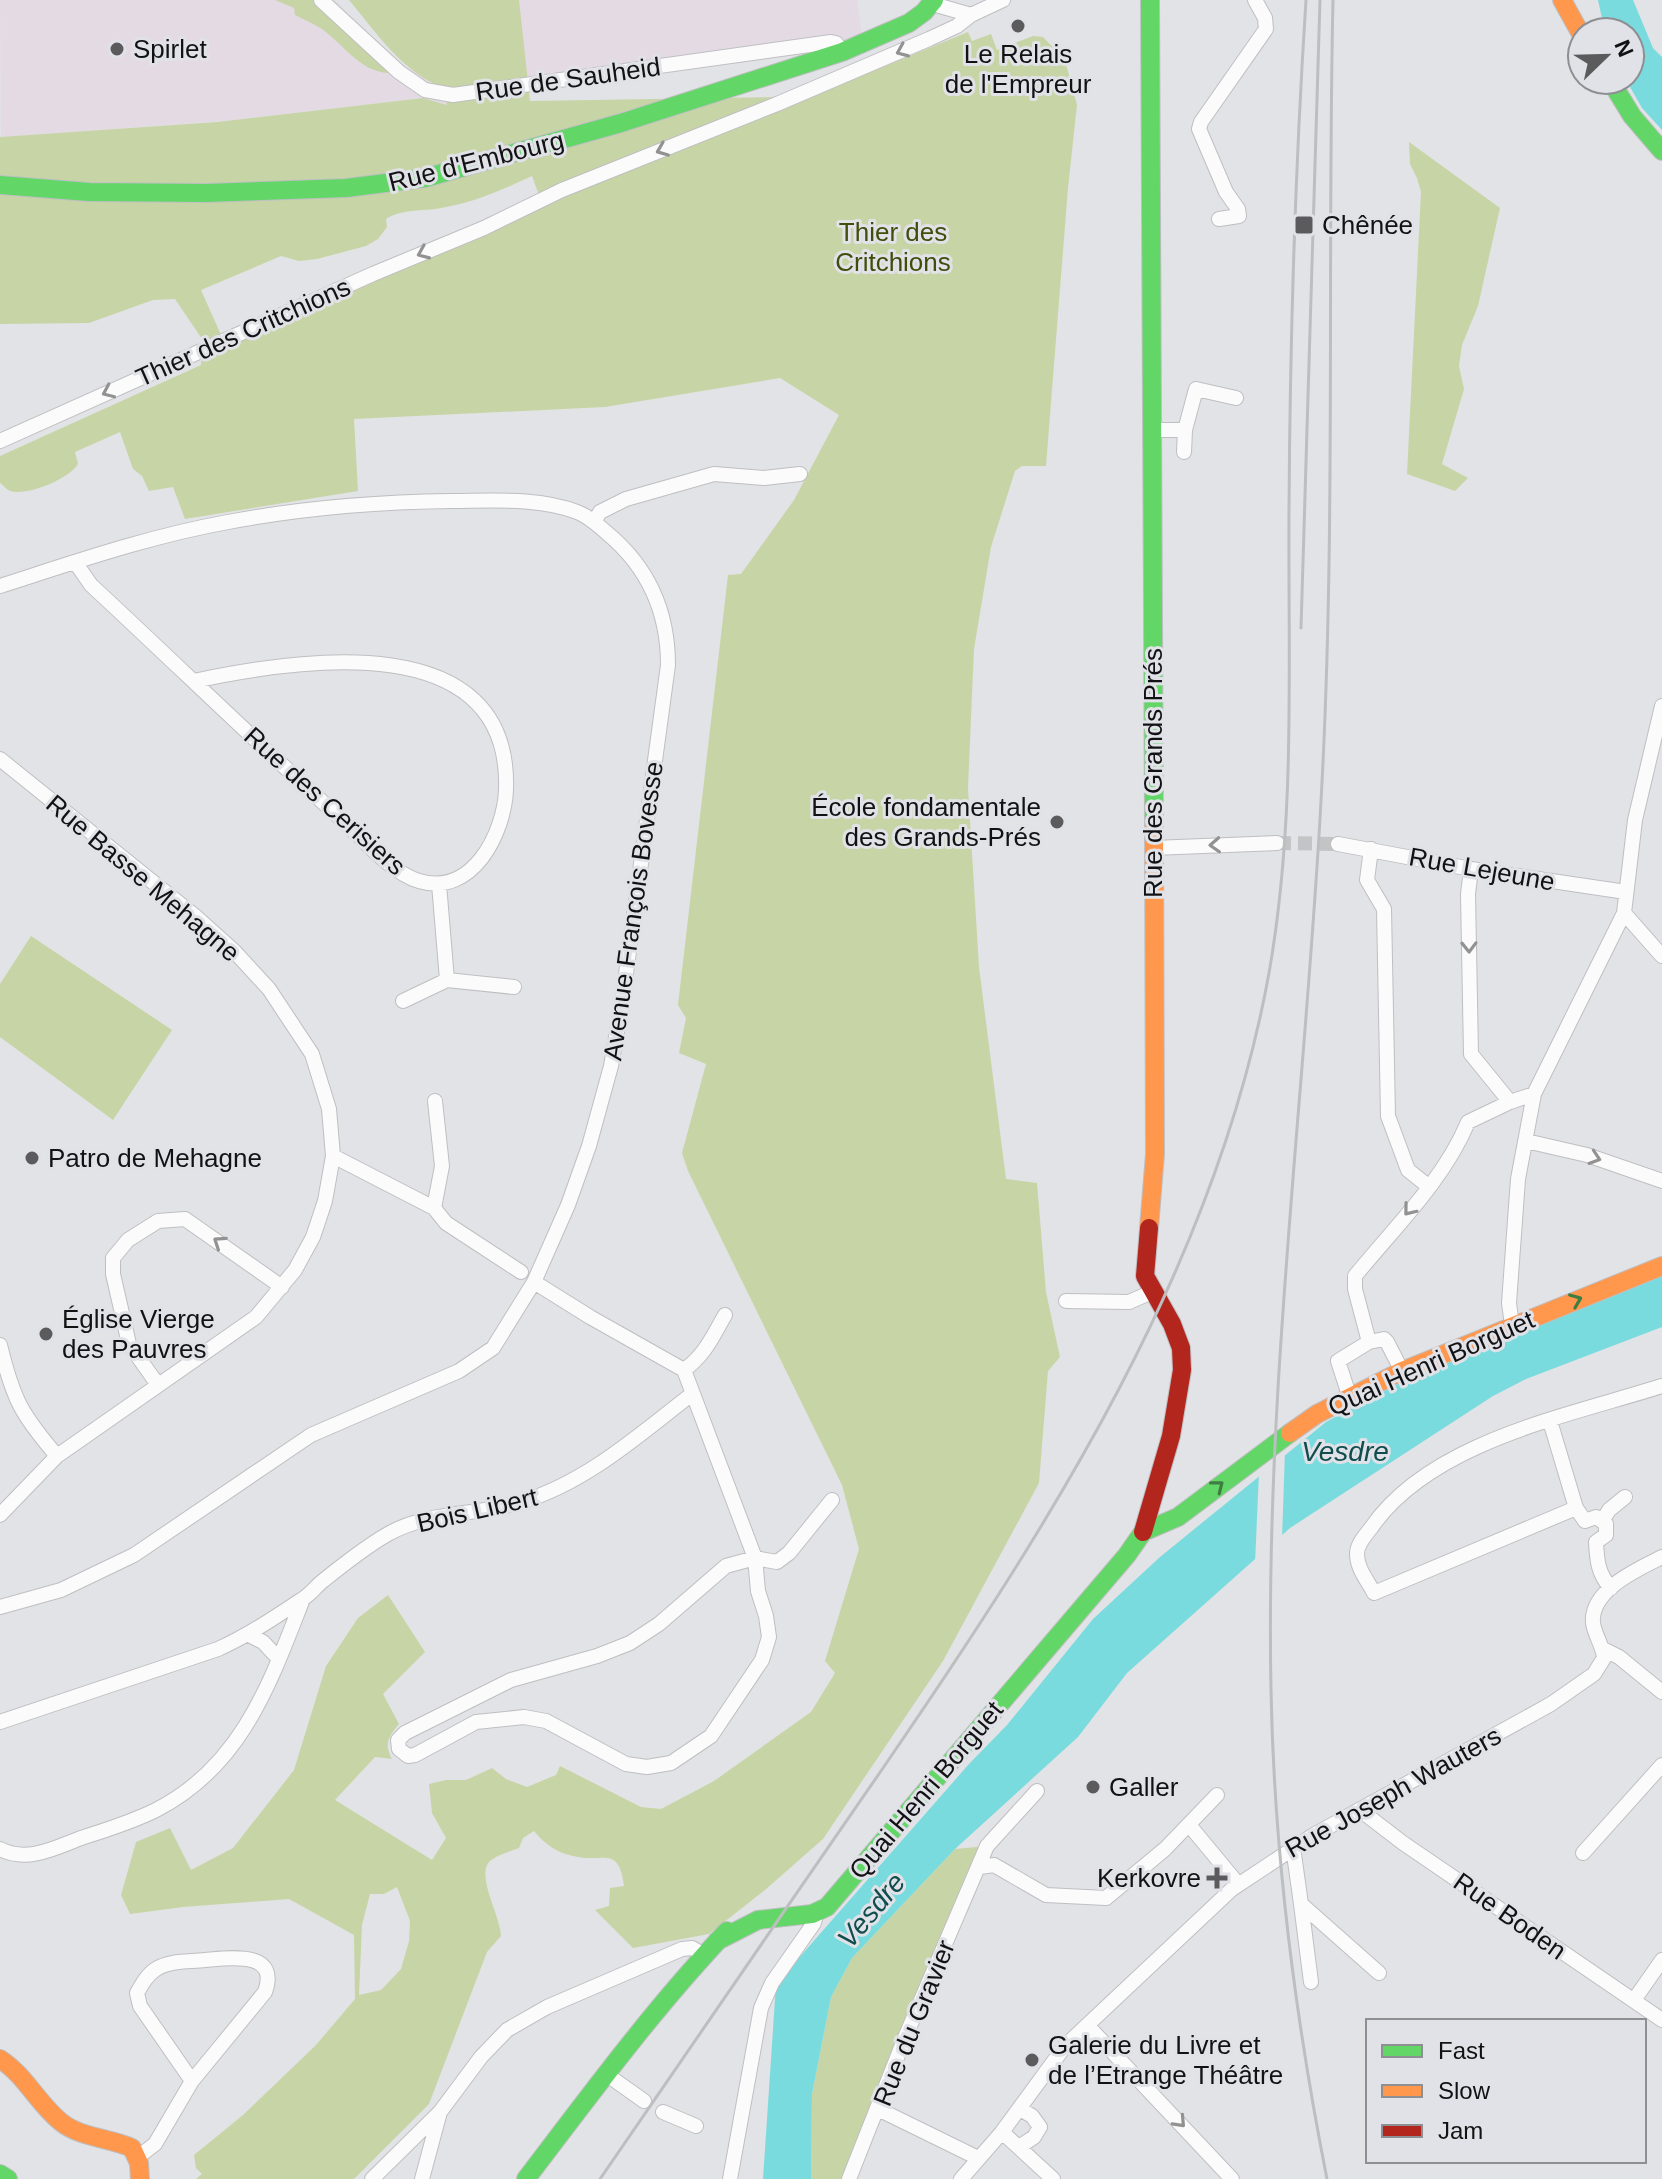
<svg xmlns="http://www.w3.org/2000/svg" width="1662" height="2179" font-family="Helvetica,sans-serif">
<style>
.commercial{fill:#e4dae3}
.green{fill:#c7d5a6;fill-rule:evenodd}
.water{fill:#79dbde}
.pier{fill:#e2e3e6}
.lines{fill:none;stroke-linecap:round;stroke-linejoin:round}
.street-tunnel{stroke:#c3c4c6;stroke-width:14;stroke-dasharray:14 7;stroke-linecap:butt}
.street-casing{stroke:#bfbfc2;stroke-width:16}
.fast-casing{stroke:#bfbfc2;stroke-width:20}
.slow-casing{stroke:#bfbfc2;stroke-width:20}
.jam-casing{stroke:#bfbfc2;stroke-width:20}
.street{stroke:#fbfbfb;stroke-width:14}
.fast{stroke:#63d668;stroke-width:18}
.slow{stroke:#ff974d;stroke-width:18}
.jam{stroke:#b3261e;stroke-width:18}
.rail{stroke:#bdbebf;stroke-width:3}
.oneway{stroke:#929293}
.oneway2{stroke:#3f7e42}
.poi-dot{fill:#5b5b5e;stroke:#e1e2e7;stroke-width:3}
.labels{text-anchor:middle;stroke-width:6;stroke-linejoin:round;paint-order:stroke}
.poi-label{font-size:26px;fill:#121214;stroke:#e1e2e7;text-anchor:start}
.street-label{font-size:26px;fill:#121214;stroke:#e1e2e7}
.park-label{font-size:26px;fill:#404e0c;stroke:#e1e2e7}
.water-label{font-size:28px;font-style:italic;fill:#104d4e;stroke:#e1e2e7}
</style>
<rect width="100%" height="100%" fill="#e2e3e6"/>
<path class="commercial" d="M 0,0 L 335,0 L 400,65 L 457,88 L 519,0 L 857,0 L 863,41 L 448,106 L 423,98 L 223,121 L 1,137 Z"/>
<path class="green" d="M 275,0 L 315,0 L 390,73 C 359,73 341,40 317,26 C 310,22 302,19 295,15 L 294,8 Z
M 349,0 L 519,0 L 530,101 L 779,97 L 834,87 L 968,32 L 972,41 L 991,34 L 997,50 L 1033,36 L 1043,37 L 1065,60 L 1077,105 L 1068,188 L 1046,466 L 1022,466 L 1015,471 L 991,547 L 974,649 L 968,788 L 979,967 L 1006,1179 L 1037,1183 L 1046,1292 L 1060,1357 L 1048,1371 L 1039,1483 L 943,1661 L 823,1839 L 765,1890 L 709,1934 L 633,1948 L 595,1910 L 609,1906 L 610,1888 L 624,1886 C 619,1846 604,1862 578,1857 C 559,1854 545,1845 534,1831 L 523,1838 L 519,1848 C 511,1851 497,1855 490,1861 C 475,1874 501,1917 501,1936 L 487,1952 L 429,2104 L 354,2179 L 196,2179 L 202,2174 L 196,2168 L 194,2155 L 243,2115 L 316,2045 L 355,1999 L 354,1935 L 289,1899 L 183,1907 L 130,1914 L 121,1895 L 136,1842 L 170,1828 L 191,1870 L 233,1848 L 294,1770 L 326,1666 L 358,1618 L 388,1595 L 425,1652 L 383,1694 L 399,1724 C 388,1737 384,1744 392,1759 L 375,1757 L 335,1800 L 432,1860 L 446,1838 L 432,1813 L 429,1784 L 446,1780 L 466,1780 L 492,1768 L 506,1779 L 527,1787 L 556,1775 L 560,1766 L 641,1807 L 661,1809 L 714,1781 L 811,1712 L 835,1673 L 825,1661 L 859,1549 L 842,1485 L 688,1171 L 682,1153 L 706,1064 L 679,1053 L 686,1018 L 678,1005 L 728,575 L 741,574 L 794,500 L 839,415 L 780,378 L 605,407 L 354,419 L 358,491 L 185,519 L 173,487 L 149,491 L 142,476 L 133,469 L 120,432 L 75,452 L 78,464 C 69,479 28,496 10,491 C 6,489 3,485 0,483 L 0,456 L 201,365 L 202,339 L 175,299 L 153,300 L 89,323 L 0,324 L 0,137 L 217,122 L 423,98 L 447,105 L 442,87 C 403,73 375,31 349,0 ZM 532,176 L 543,206 L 226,346 L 201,290 L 281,256 L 299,261 L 317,259 L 366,246 L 378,239 L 387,227 L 386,219 C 404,208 421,212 441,208 C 473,203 502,190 532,176 ZM 397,1887 L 410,1921 L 409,1941 L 401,1969 L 381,1990 L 359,1995 L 362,1925 L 370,1894 L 384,1894 Z
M 1409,142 L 1500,208 L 1478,306 L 1462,345 L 1459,366 L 1464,389 L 1442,464 L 1468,478 L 1455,491 L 1407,474 L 1421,192 L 1417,178 L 1410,164 Z
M 31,936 L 172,1030 L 113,1120 L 0,1037 L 0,984 Z
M 987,1846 L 849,2179 L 811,2179 L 812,2094 L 831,1997 L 852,1958 L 955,1849 Z"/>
<path class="water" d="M 1598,0 L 1633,0 L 1653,48 L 1662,57 L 1662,130 L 1642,108 L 1626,80 L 1630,80 L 1630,32 L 1605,32 Z
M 1662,1276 L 1662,1327 L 1526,1379 L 1493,1396 L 1290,1528 L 1127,1673 L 1078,1737 L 955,1849 L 852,1958 L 831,1997 L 812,2094 L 811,2179 L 763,2179 L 776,1984 L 969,1764 L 1007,1725 L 1093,1619 L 1160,1557 L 1326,1422 L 1421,1372 Z"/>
<path class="pier" d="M 1285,1450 L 1282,1540 L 1255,1564 L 1259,1472 Z"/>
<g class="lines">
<path class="street-tunnel" d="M 1277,843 L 1338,844"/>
<g class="street-casing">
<path id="street" d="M 321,0 L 399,72 L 425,90 L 453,95 L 831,42 L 836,43 L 842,52
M 933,4 L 971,15
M 1219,219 L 1239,216 L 1238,209 L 1226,192 L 1199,129 L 1201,122 L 1266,29 L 1265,18 L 1255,0
M 1152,430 L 1185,430 L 1196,389 L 1236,398
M 0,441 L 373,274 L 484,228 L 562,190 L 777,104 L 929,39 L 957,26 L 971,15 L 1003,0
M 1184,452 L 1185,430
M 594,522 L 600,512 L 626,499 L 714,474 L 764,478 L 800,474
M 75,562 L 91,585 C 174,662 255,741 339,817 C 361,837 391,873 419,881 C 472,897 504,834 506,790 C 512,625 297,659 194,681
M 0,586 C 75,562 150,536 228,522 C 302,508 376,502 451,501 C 491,501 538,497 577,512 C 588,516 598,525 607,533 C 648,567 668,611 668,665 L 622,1003 L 611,1066 L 589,1146 L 568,1205 L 534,1282 L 493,1348 L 459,1371 L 311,1435 L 134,1555 L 61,1590 L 0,1607
M 0,759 L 195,916 L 234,951 L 269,989 L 312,1054 L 329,1109 L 333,1156 L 325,1201 L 313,1237 L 295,1270 L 256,1317 L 57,1456 L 0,1515
M 1338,844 L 1471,869 L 1626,892
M 1153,848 L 1277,843
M 1371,849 L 1367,880 L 1384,909 L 1388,1116 L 1408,1170 L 1428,1186
M 1471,869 L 1468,894 L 1471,1054 L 1510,1102
M 439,884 L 447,980
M 1624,913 L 1662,956
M 403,1001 L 447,980 L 514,987
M 1526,1141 L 1587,1155 L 1662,1181
M 333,1156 L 434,1208 L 442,1166 L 435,1101
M 434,1208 L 446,1223 L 521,1272
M 534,1282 L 590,1317 L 684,1370 L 755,1558 L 758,1591 L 766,1616 L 769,1637 L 762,1660 L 711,1736 L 671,1763 L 647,1767 L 626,1764 L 546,1721 L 524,1717 L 476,1722 L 415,1755 L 408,1756 L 399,1749 L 398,1740 L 405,1733 L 511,1680 L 597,1656 L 630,1643 L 659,1624 L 726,1566 L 755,1558 L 777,1562 L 789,1553 L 832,1500
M 1066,1301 L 1129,1302 L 1152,1292
M 1512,1325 L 1509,1303 L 1518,1179 L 1534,1094 L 1624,913 L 1635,820 L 1662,706
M 0,1345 C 13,1399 21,1414 57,1456
M 684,1370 C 705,1355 713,1336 725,1315
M 1402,1371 L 1387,1342 L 1384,1339 L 1369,1342 L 1355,1289 L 1355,1276 C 1394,1228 1444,1180 1468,1122 L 1510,1102 L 1534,1094
M 158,1385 L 129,1344 L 113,1274 L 113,1258 L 128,1240 L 158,1221 L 185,1219 L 282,1287
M 1350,1398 L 1338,1361 L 1369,1342
M 1550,1421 L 1576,1508 L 1585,1521
M 1576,1508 L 1374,1593 C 1368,1581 1357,1569 1357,1554 C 1357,1544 1365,1536 1371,1528 C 1430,1442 1567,1416 1662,1386
M 1603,1520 L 1609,1510 L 1625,1497
M 1585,1521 L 1596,1517 L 1606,1524 L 1606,1535 L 1596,1542
M 1596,1542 C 1597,1561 1598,1574 1611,1588
M 249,1635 L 263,1642 L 278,1658
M 1603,1649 L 1619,1657 L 1662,1692
M 0,1722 L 218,1649 C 247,1636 274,1618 301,1600 C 310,1595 316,1586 324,1580 C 344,1564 365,1547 388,1534 C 430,1510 480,1516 524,1501 C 588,1481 640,1434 692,1394
M 1360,1810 L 1403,1843 L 1662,2020
M 1190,1826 L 1238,1884
M 1293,1847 L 1301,1904 L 1379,1973
M 0,1849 C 27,1863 55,1848 81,1838 C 106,1830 132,1822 156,1810 C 242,1766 270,1683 303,1599
M 1583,1853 L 1662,1765
M 980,1867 L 994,1865 L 1046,1895 L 1106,1898 L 1165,1849 L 1217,1795
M 1301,1904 L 1311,1982
M 1634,2000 L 1662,1960
M 1087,2025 L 1232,2179
M 606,2074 L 644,2101
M 878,2109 L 978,2158
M 663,2112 L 696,2126
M 1002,2132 L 1053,2179
M 1019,2147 L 1034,2137 L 1040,2127 L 1032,2116 L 1020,2109
M 138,2157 L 155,2144 L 192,2081 L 265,1992 C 280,1950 229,1958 205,1960 C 189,1962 170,1960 156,1969 C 147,1975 142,1984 137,1993 L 140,2006 L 192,2081
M 372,2179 L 440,2112 L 481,2057 L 507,2030 L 547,2007 L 682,1949 L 692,1948 L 704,1955
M 422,2179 L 440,2112
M 730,2179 L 761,2008 L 772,1983 L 814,1923 L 817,1910
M 849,2179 L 904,2040 L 987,1846 L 1037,1791
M 961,2179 L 1002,2132 L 1065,2046 L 1232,1889 L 1312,1836 L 1551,1704 L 1594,1674 L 1604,1658 C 1603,1646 1595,1636 1593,1623 C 1590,1590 1638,1569 1662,1557"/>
</g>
<g class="fast-casing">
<path id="fast" d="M 1150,0 L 1154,826
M 1610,80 L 1632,116 L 1662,151
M 0,185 L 89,192 L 206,193 L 346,188 L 425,178 L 621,123 L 842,52 L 909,23 L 924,12 L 934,0
M 717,1941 L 758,1920 L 812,1914 L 827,1907 L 1127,1555 L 1143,1532 L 1178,1517 L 1290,1433
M 0,2174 L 8,2179
M 526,2179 C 590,2095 654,2008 727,1931"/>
</g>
<g class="slow-casing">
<path id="slow" d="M 1562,0 L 1582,36
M 1149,1228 L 1155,1154 L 1154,826
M 1290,1433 L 1317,1414 L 1402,1371 L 1662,1266
M 0,2059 C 26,2076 38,2104 61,2122 C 81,2138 110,2138 132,2148 L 139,2163 L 140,2179"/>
</g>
<g class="jam-casing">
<path id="jam" d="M 1143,1532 L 1171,1436 L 1182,1370 L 1181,1348 L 1172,1324 L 1145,1276 L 1149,1228"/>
</g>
<use href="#street" class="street"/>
<use href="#fast" class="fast"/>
<use href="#slow" class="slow"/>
<use href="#jam" class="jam"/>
<path class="rail" d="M 1301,628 L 1320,0
M 600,2179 C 693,2042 789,1905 883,1768 C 1049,1526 1216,1267 1269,973 C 1296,820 1288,665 1289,511 C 1290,340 1295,170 1306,0
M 1327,2179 C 1295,2017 1274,1854 1271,1689 C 1265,1392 1305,1097 1321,801 C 1336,534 1327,267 1333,0"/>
</g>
<defs><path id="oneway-chevron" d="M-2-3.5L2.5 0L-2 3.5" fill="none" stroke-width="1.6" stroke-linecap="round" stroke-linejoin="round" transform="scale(2)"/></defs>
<g class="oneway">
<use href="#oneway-chevron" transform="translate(902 51) rotate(157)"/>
<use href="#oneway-chevron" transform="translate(662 150) rotate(158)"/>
<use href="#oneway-chevron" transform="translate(423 253) rotate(157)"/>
<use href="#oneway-chevron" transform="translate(108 392) rotate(156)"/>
<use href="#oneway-chevron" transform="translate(1215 845) rotate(177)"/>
<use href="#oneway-chevron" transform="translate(1469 947) rotate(89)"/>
<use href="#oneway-chevron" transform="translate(1595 1158) rotate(18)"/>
<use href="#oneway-chevron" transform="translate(1409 1210) rotate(129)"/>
<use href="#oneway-chevron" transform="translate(219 1242) rotate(-146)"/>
<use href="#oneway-chevron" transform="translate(1180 2122) rotate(47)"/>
</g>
<g class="oneway2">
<use href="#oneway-chevron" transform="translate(1576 1300) rotate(-22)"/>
<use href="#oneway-chevron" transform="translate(1218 1486) rotate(-38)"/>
</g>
<g class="poi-dot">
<circle cx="1018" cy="26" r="8"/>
<circle cx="117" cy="49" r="8"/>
<rect x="1294" y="215" width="20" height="20" rx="4"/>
<circle cx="1057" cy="822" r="8"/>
<circle cx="32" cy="1158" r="8"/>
<circle cx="46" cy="1334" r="8"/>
<circle cx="1093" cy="1787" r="8"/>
<path d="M1213 1866h8v8h8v8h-8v8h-8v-8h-8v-8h8z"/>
<circle cx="1032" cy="2060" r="8"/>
</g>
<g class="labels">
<g class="poi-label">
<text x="133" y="58">Spirlet</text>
<text x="1018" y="63" text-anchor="middle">Le Relais<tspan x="1018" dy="30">de l'Empreur</tspan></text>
<text x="1322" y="234">Chênée</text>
<text x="1041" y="816" text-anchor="end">École fondamentale<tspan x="1041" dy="30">des Grands-Prés</tspan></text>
<text x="48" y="1167">Patro de Mehagne</text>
<text x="62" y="1328">Église Vierge<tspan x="62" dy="30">des Pauvres</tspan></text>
<text x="1109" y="1796">Galler</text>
<text x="1201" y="1887" text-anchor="end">Kerkovre</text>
<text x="1048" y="2054">Galerie du Livre et<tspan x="1048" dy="30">de l’Etrange Théâtre</tspan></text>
</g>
<g class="street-label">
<text transform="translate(568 79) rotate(-8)" y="9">Rue de Sauheid</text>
<text transform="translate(476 161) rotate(-14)" y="9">Rue d'Embourg</text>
<text transform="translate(243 332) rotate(-24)" y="9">Thier des Critchions</text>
<text transform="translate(1153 773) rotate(-90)" y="9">Rue des Grands Prés</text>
<text transform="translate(325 801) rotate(42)" y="9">Rue des Cerisiers</text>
<text transform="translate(1482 869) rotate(10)" y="9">Rue Lejeune</text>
<text transform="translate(143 878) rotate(40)" y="9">Rue Basse Mehagne</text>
<text transform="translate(633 911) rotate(-82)" y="9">Avenue François Bovesse</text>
<text transform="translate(1431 1363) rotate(-24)" y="9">Quai Henri Borguet</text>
<text transform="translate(477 1510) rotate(-13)" y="9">Bois Libert</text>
<text transform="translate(926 1790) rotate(-50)" y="9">Quai Henri Borguet</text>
<text transform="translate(1393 1792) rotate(-29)" y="9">Rue Joseph Wauters</text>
<text transform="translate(1510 1916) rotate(35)" y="9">Rue Boden</text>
<text transform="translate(914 2023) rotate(-68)" y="9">Rue du Gravier</text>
</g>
<g class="park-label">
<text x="893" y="241">Thier des<tspan x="893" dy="30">Critchions</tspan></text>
</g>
<g class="water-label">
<text x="1345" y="1461">Vesdre</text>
<text transform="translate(871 1910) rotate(-50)" y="10">Vesdre</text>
</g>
</g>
<rect x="1366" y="2019" width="280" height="144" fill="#e1e2e7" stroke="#8e8f93" stroke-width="2"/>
<rect x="1382" y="2045" width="40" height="12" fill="#63d668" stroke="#8e8f93" stroke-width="2"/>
<text x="1438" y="2059" font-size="24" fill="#121214">Fast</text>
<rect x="1382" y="2085" width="40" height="12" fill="#ff974d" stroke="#8e8f93" stroke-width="2"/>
<text x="1438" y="2099" font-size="24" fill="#121214">Slow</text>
<rect x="1382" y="2125" width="40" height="12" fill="#b3261e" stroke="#8e8f93" stroke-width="2"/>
<text x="1438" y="2139" font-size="24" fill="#121214">Jam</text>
<g transform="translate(1606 56) rotate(67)"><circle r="38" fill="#e1e2e7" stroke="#8e8f93" stroke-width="2"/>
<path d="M0-6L14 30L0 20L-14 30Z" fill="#5b5b5e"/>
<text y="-12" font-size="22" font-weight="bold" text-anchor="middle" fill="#121214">N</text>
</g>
</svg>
